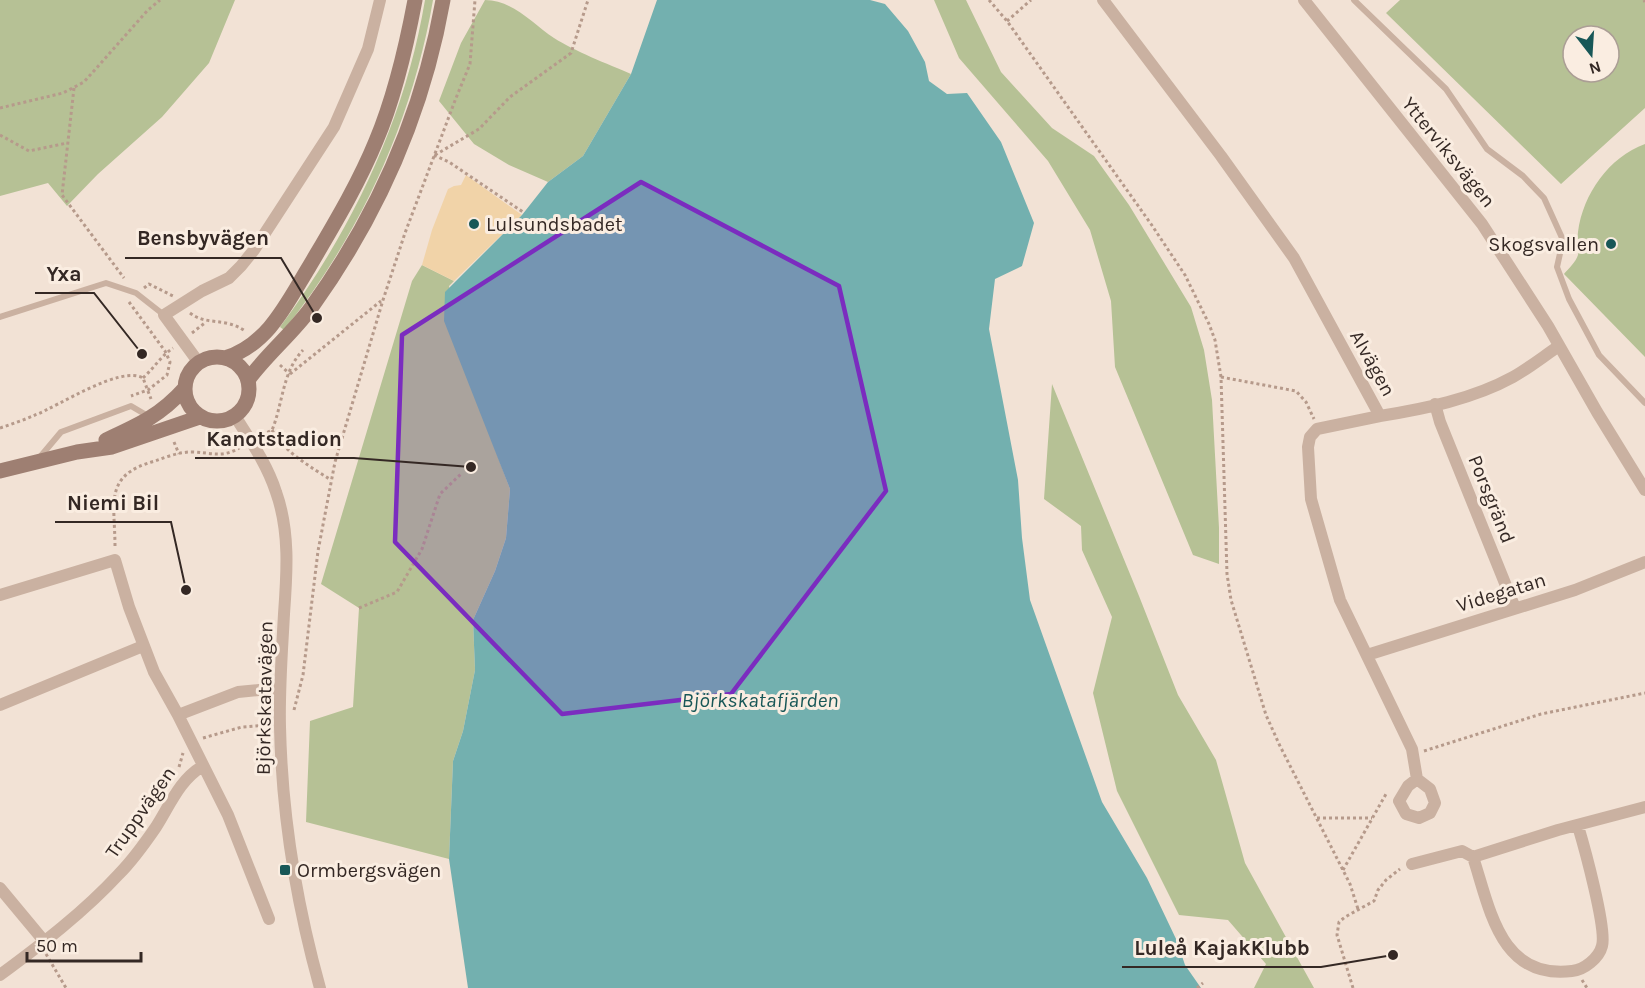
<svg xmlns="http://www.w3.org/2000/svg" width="1645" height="988" font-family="Karla,sans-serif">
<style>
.green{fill:#b6c195;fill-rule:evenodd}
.sand{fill:#f1d3a8}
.water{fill:#73b0af}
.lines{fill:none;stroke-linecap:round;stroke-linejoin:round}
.path{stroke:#b69a8b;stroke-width:3;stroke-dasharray:3 3;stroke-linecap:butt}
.service{stroke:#cab1a1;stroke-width:6}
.minor{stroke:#cab1a1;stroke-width:12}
.secondary{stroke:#9e7f72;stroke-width:15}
.marked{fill:#7b2cbf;fill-opacity:0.2;stroke:#7b2cbf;stroke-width:4.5;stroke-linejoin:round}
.poi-dot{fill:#185757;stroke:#faede1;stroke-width:2}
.labels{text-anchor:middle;stroke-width:6;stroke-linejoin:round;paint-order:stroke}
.street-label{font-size:20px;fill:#342824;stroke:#faede1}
.poi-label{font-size:20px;fill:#342824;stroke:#faede1;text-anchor:start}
.water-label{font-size:21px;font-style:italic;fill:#185757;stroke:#faede1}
.leader{fill:none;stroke:#342824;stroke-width:2}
.callout-dot{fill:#342824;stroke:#faede1;stroke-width:2}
.callout-label{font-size:21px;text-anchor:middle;font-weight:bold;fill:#342824;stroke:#faede1;stroke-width:6;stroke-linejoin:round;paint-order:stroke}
</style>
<rect width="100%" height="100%" fill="#f2e2d5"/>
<path class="green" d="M 0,0 L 235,0 L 209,63 L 162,117 L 98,174 L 67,206 L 48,183 L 0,196 Z
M 425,0 L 433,0 C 412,122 361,233 284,330 L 280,327 C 352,230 405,120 425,0 Z
M 485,0 C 513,0 533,24 554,38 C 574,51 608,64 631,74 L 583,156 L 548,182 L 509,165 L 474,144 L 439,101 L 461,43 Z
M 934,0 L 966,0 L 1001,72 L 1052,128 L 1094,156 L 1129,205 L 1191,307 L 1204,350 L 1212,400 L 1219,528 L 1219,564 L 1193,555 L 1115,367 L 1111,301 L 1090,230 L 1048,161 L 959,58 Z
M 1400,0 L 1645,0 L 1645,108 L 1561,184 L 1386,13 ZM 1573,36 L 1609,36 L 1609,72 L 1573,72 Z
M 1645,144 L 1645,357 L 1564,274 C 1568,269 1576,262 1578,255 C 1580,248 1577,239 1578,232 C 1583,194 1609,157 1645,144 Z
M 422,265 L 454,281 L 449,286 L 475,396 L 510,489 L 506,538 L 495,571 L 473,620 L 475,670 L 463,731 L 453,761 L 449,859 L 306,822 L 310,721 L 353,707 L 359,608 L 321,584 L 412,281 Z
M 1052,384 L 1139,596 L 1178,695 L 1216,760 L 1245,863 L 1314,988 L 1254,988 L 1266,964 L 1228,920 L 1179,915 L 1117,791 L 1093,693 L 1112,617 L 1082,550 L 1081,526 L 1044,499 Z"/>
<path class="sand" d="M 466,175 L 522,215 L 454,281 L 422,265 L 432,230 L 448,189 L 454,186 L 461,185 Z"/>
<path class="water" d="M 657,0 L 870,0 L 885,4 L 908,31 L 925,62 L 929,81 L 947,94 L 967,93 L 1001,142 L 1034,223 L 1022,266 L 995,279 L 989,329 L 1018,480 L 1022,538 L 1030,600 L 1102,802 L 1147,878 L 1177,941 L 1185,965 L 1201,988 L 468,988 L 449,859 L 453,761 L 463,731 L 475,670 L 473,620 L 495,571 L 506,538 L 510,489 L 444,321 L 445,292 L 522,215 L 548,182 L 583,156 L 631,74 Z"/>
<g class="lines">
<path class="path" d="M 989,0 L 1007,21 L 1151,224 L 1185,275 L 1209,324 L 1215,340 L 1221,377 L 1227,574 L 1231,600 L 1266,715 L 1279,744 L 1350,884 L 1358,909
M 1644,0 L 1645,2
M 1007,21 L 1031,0
M 74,88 L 62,195 L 124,278
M 0,108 L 63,93 L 84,82 L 148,10 L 160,0
M 0,135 L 29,151 L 67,143
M 434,155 L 449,162 L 523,212
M 435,155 L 479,129 L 510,97 L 571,53 L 588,0
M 144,288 L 149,284 L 173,296
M 129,302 L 165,351 L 170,362 L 167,375 L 148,390 L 131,396
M 190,313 C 207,326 225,317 245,331
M 192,333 L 206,322
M 280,365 L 290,374
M 290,374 L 381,301
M 1221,377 L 1296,391 L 1306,402 L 1314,419
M 143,378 C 154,368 161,356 173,348
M 0,428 C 12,424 24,420 35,415 C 59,406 120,365 143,378 L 151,399
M 272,430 C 284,452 311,467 331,480
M 262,435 L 272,430 C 283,404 282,372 303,350
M 174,442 L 179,454
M 115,546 C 115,503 103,475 155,461 C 166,457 179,452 191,452 C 211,452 222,459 241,447
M 359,608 L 397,592 L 422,549 L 440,494 L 462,473
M 294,710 L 303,675 L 318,551 L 335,462 L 383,300 L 405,233 L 456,98 L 470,64 L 475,0
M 203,738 L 242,727 L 267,725
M 1424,751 L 1541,714 L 1645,693
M 179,767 L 183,753
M 1317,818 L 1372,818
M 1343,870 L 1386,794
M 46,954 L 66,988
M 1582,980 L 1587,988
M 1197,988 L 1203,983
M 1353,988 L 1337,935 L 1339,922 L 1345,917 L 1374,901 L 1378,890 L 1386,880 L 1400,869"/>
<path class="service" d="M 1354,0 L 1446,89 L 1487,149 L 1523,176 L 1544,198 L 1563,240 L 1557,267 L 1569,299 L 1599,355 L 1645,403
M 0,317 L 106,283 L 136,293 L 164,315
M 40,457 L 61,432 L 131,406 L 148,416"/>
<path class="minor" d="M 1103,0 L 1221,156 L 1294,258 L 1380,416 L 1317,429 L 1310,437 L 1308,447 L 1311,499 L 1340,600 L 1412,749 L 1417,779 L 1430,789 L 1435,803 L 1430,813 L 1419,818 L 1406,814 L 1399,801 L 1408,786 L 1417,779
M 1304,0 L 1482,224 L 1548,326 L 1597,412 L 1645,490
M 199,363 L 164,315 L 202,291 L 229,278 L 241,266 L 254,250 L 334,127 L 368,49 L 380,0
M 1435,404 L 1440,422 L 1515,608
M 235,416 C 250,440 267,464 276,492 C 290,531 287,573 284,614 C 282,652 279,689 280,727 C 282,816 296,902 320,988
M 1380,416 C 1424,409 1473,399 1513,377 C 1529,368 1544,356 1559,346
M 0,595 L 115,560 L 129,607 L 154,672 L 178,715 L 228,815 L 269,919
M 1367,655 L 1575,590 L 1645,562
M 0,705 L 143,646
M 178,715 L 238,692 L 279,688
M 1473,857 C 1490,909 1500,980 1572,971 C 1584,970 1599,958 1602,946 C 1607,929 1584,846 1578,826
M 1412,864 L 1462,851 L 1473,857 L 1558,830 L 1645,807
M 0,888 L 44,941
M 0,975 C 42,944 84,912 119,874 C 133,860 145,843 156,827 C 170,805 180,779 203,766"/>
<path class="secondary" d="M185 389a32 32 0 1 1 64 0a32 32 0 1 1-64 0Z
M 225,358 C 268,345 287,303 309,267 C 333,226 358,185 376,141 C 395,96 406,48 415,0
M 248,380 C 267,354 292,334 311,308 C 378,215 423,113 443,0
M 106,440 C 139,425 161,415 185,388
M 0,471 L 77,452 L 112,447 L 200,417"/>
</g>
<path class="marked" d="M 641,182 L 839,286 L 886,491 L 731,694 L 562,714 L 395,542 L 402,335 Z"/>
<g class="poi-dot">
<circle cx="474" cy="224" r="6"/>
<circle cx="1611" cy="244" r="6"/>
<rect x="279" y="864" width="12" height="12" rx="3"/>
</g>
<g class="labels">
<g class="street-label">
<text transform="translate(1449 152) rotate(51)" y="7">Ytterviksvägen</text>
<text transform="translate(1373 363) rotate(61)" y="7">Alvägen</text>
<text transform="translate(1492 499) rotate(68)" y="7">Porsgränd</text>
<text transform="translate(1501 592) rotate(-17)" y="7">Videgatan</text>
<text transform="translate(264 698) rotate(-89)" y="7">Björkskatavägen</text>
<text transform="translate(140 812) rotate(-55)" y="7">Truppvägen</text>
</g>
<g class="poi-label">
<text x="486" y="231">Lulsundsbadet</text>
<text x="1599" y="251" text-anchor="end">Skogsvallen</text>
<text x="297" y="877">Ormbergsvägen</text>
</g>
<g class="water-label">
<text x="760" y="707">Björkskatafjärden</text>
</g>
</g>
<path class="leader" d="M317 318L281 258H125M142 354L94 293H35M471 467L354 458H195M186 590L171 522H55M1393 955L1321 967H1122"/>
<g class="callout-dot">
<circle cx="317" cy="318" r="6"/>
<circle cx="142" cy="354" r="6"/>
<circle cx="471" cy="467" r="6"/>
<circle cx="186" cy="590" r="6"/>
<circle cx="1393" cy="955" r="6"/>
</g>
<g class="callout-label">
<text x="203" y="245">Bensbyvägen</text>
<text x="64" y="281">Yxa</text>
<text x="274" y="446">Kanotstadion</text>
<text x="113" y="510">Niemi Bil</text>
<text x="1222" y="955">Luleå KajakKlubb</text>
</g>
<g transform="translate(1591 54) rotate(163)"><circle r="28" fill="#faede1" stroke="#ab9e95" stroke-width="1.5"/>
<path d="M0-4.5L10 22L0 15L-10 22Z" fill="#185757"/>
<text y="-9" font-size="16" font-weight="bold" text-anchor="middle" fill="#342824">N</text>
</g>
<path d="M27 952v9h114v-9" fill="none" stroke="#342824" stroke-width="3"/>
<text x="36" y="952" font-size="18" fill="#342824" stroke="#faede1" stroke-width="4.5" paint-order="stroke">50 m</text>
</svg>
